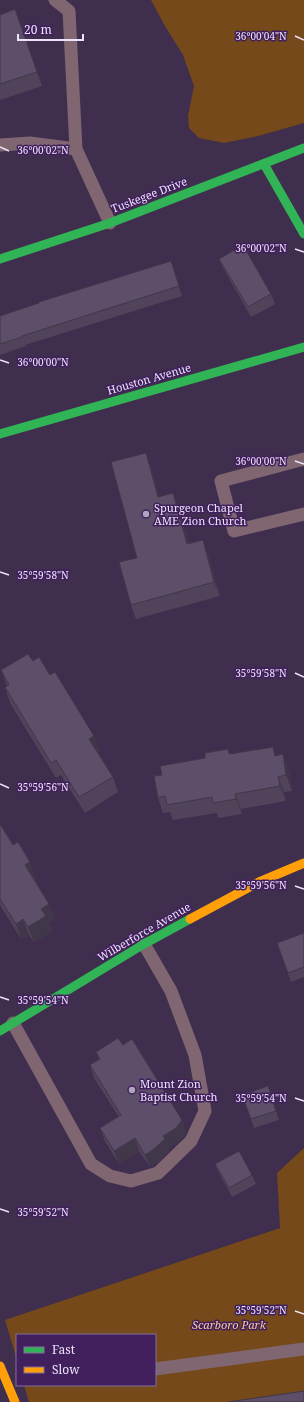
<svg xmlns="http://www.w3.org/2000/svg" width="304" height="1402" font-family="'Noto Serif',serif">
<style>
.green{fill:#754919}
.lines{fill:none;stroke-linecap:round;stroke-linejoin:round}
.lane{stroke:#7f6670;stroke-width:13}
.fast{stroke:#30b455;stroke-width:9}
.slow{stroke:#ff9f0a;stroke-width:9}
.wall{fill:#50435a}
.shaded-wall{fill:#41374a}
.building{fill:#5d4e69;stroke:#41374a}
.ticks{fill:none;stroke:#eee4fa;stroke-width:1.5}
.poi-dot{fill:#b1a4be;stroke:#41205d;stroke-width:1.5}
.labels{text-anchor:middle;stroke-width:3;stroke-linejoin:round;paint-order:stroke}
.street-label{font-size:11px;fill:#eee4fa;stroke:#41205d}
.poi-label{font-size:11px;fill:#eee4fa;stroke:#41205d;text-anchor:start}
.park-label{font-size:11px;font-style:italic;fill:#f8ca9d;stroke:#41205d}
.ticks-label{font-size:10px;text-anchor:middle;fill:#eee4fa;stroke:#41205d;stroke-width:3;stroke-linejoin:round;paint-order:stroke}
</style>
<rect width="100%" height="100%" fill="#402e4f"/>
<path class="green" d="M 151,0 L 304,0 L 304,123 L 258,136 L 224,143 L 199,138 L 189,128 L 188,116 L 194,86 L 183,55 L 165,26 Z
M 304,1148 L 304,1402 L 29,1402 L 24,1385 L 155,1385 L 155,1335 L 17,1335 L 17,1360 L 5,1320 L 280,1228 L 277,1173 Z"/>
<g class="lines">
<path class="lane" d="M 55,0 L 69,11 L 76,149 L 110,223
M 0,145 L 30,143 L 76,149
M 304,459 L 221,481 L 234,531 L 304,514
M 13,1023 L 91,1164 L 110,1176 L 131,1181 L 158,1173 L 191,1141 L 205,1111 L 195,1055 L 171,991 L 144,944
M 155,1369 L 304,1349"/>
<path class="fast" d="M 264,164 L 304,234
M 0,259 L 110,223 L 304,148
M 0,434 L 304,347
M 0,1031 L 144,944 L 190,919"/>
<path class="slow" d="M 190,919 L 259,882 L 304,863
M 0,1366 L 15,1402"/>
</g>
<path class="wall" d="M 15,9 L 42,86 L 0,100 L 0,15 Z
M 219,259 L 271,294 L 275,304 L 251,317 L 223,268 Z
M 171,261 L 182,296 L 25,345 L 26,346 L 0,355 L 0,316 Z
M 151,467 L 159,497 L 173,493 L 178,507 L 189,544 L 208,554 L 220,596 L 136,619 L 131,605 L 137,558 Z
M 33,661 L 50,675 L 100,751 L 98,752 L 113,777 L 118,792 L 85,813 L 61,775 L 56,778 L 10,703 L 5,687 L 7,686 L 1,670 Z
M 228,749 L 230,754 L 277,756 L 289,770 L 292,791 L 284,792 L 286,801 L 241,809 L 242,814 L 218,818 L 217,813 L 173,820 L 170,812 L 163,813 L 158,798 L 162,775 Z
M 0,824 L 13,845 L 36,878 L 34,879 L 49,904 L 55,919 L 49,923 L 52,931 L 34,942 L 29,935 L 21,939 L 0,905 Z
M 304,933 L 304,977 L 291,982 L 277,943 Z
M 123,1045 L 182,1120 L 186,1133 L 180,1140 L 168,1148 L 169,1151 L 158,1162 L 150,1167 L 139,1151 L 119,1164 L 105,1141 L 100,1128 L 119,1117 L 94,1078 L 90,1065 L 99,1060 L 96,1052 Z
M 242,1095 L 271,1096 L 279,1120 L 254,1128 Z
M 215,1164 L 252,1175 L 256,1184 L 232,1197 L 219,1173 Z"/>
<path class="shaded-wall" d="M 146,453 L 151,467 L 163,511 L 158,497 Z
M 173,493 L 178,507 L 193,558 L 187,544 Z
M 203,540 L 208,554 L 220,596 L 214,582 Z
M 94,736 L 100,751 L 95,754 L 89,739 Z
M 283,754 L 289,770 L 292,791 L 286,775 Z
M 278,777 L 284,792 L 286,801 L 280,786 Z
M 235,794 L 241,809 L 242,814 L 236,799 Z
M 30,862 L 36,878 L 31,881 L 25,865 Z
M 49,904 L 55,919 L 49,923 L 52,931 L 34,942 L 28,927 L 41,909 Z
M 23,919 L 29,935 L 21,939 L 16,924 Z
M 182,1120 L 186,1133 L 180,1140 L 168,1148 L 169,1151 L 158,1162 L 150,1167 L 145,1155 L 163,1136 Z
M 135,1138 L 139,1151 L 119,1164 L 114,1151 Z"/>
<path class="building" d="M 15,9 L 37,72 L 0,84 L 0,15 Z
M 243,245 L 271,294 L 248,307 L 219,259 Z
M 171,261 L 179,286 L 22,336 L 22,337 L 0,344 L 0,316 L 39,303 L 39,302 Z
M 146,453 L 158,497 L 173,493 L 187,544 L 203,540 L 214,582 L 131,605 L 119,562 L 137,558 L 111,462 Z
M 28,654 L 33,661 L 39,657 L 50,675 L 55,672 L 94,736 L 89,739 L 113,777 L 79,797 L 56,760 L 51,763 L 5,687 L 9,685 L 1,670 Z
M 273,747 L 275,756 L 283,754 L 286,775 L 278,777 L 280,786 L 235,794 L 236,799 L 213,803 L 212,797 L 167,805 L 165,796 L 158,798 L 154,776 L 162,775 L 160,766 L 205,758 L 205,753 L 228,749 L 229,754 Z
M 0,824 L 13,845 L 18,842 L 30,862 L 25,865 L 49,904 L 41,909 L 46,916 L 28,927 L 23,919 L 16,924 L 0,899 Z
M 304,933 L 304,967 L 288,973 L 277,943 Z
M 118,1038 L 123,1045 L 132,1039 L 182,1120 L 176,1128 L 163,1136 L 165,1139 L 154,1149 L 145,1155 L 135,1138 L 114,1151 L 100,1128 L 121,1115 L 90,1065 L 100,1059 L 96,1052 Z
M 268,1086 L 276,1111 L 251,1119 L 242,1095 Z
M 239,1151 L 252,1175 L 229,1188 L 215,1164 Z
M 304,1391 L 304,1402 L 228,1402 Z"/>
<path class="ticks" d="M 295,36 L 304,40M 0,147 L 9,151M 295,249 L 304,252M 0,360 L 9,363M 295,461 L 304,464M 0,572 L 9,575M 295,673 L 304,677M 0,784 L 9,788M 295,886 L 304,889M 0,997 L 9,1000M 295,1098 L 304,1101M 0,1209 L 9,1212M 295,1311 L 304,1314"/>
<g class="poi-dot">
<circle cx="146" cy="514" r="4"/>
<circle cx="132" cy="1090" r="4"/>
</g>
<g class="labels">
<g class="street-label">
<text transform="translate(149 195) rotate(-21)" y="4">Tuskegee Drive</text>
<text transform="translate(149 379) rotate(-16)" y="4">Houston Avenue</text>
<text transform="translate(144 932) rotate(-30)" y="4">Wilberforce Avenue</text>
</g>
<g class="poi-label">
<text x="154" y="512">Spurgeon Chapel<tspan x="154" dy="13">AME Zion Church</tspan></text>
<text x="140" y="1088">Mount Zion<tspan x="140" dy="13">Baptist Church</tspan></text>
</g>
<g class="park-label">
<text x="229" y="1329">Scarboro Park</text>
</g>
</g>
<g class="ticks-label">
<text x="261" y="40">36°00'04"N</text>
<text x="43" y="154">36°00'02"N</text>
<text x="261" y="252">36°00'02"N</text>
<text x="43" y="366">36°00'00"N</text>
<text x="261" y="465">36°00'00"N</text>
<text x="43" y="579">35°59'58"N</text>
<text x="261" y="677">35°59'58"N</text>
<text x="43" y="791">35°59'56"N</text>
<text x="261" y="889">35°59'56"N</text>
<text x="43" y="1004">35°59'54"N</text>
<text x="261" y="1102">35°59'54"N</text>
<text x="43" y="1216">35°59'52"N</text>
<text x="261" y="1314">35°59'52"N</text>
</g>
<rect x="16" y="1334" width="140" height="52" fill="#41205d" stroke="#866e9c"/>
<rect x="24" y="1347" width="20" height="6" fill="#30b455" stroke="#866e9c"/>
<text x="52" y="1354" font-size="12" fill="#eee4fa">Fast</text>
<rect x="24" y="1367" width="20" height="6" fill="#ff9f0a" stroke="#866e9c"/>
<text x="52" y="1374" font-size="12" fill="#eee4fa">Slow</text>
<path d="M18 34v6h65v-6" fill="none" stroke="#eee4fa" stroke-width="2"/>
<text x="24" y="34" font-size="12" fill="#eee4fa" stroke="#41205d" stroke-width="3" paint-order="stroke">20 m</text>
</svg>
